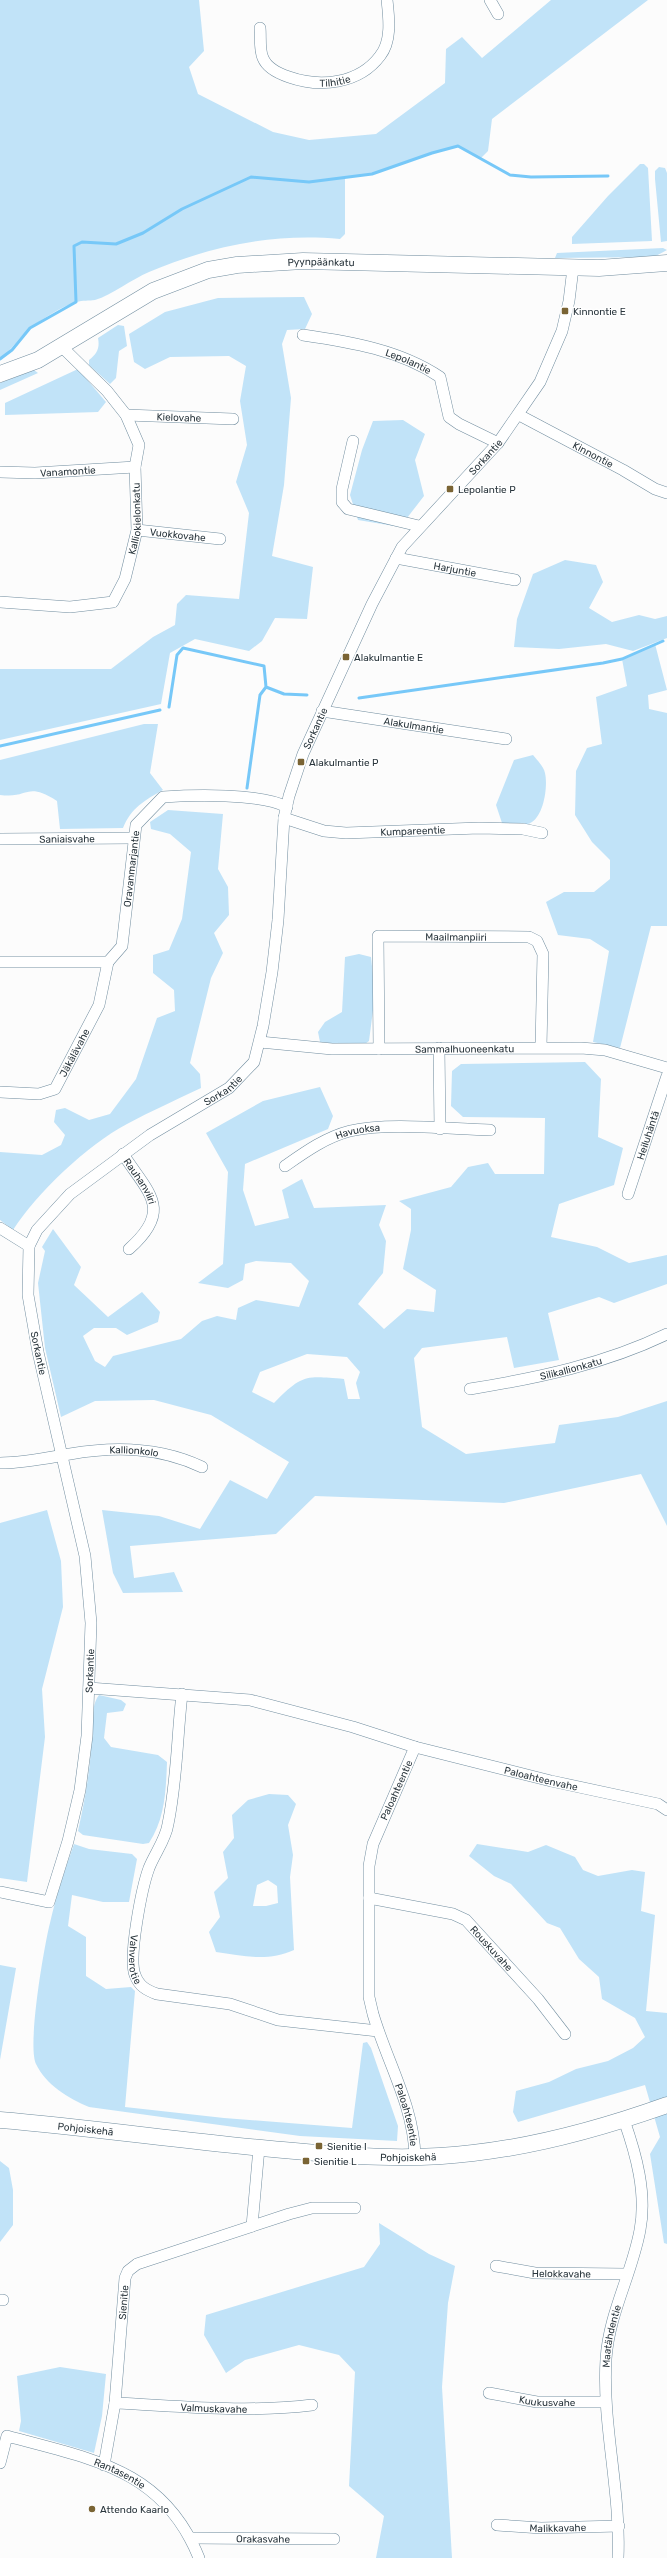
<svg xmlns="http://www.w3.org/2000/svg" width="667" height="2558" font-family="Rubik,sans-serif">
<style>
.green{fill:#c1e3f8;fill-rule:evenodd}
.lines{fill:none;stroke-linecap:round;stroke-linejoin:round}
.stream{stroke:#77c8f8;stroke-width:3}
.minor-casing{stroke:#718d9f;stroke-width:12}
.secondary-casing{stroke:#718d9f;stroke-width:17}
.minor{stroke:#fff;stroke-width:11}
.secondary{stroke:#fff;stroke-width:16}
.poi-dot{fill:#7a6434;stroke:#fff;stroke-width:1.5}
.labels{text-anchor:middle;stroke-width:3;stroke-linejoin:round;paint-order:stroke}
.street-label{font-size:10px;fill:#2a363d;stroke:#fff}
.poi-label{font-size:10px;fill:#2a363d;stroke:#fff;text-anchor:start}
</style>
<rect width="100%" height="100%" fill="#fcfcfc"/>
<path class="green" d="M 0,0 L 199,0 L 204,51 L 189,67 L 198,94 L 273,132 L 309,140 L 376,134 L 445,83 L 446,49 L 462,37 L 482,58 L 551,0 L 648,0 L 492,119 L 488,151 L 481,158 L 458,146 L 432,153 L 372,174 L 345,177 L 345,234 L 340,239 C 272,233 211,246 149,272 C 132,279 112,295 95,300 C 89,301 82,300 77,302 C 62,306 44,318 32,327 C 20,335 12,350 0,359 Z
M 640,164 L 644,164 L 648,168 L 652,241 L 572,244 L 572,237 L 608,196 Z
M 659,167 L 665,168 L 667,173 L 667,241 L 661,242 L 655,179 L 655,171 Z
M 663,248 L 667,250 L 654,257 L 555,258 L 557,253 Z
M 304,297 L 312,314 L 305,329 L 287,330 L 282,344 L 291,398 L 284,485 L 272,556 L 313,567 L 307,619 L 275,618 L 262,641 L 249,651 L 195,639 L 170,653 L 161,704 L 0,740 L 0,669 L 111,669 L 153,637 L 175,625 L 177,604 L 186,595 L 239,599 L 249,513 L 236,482 L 247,445 L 240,401 L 246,366 L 229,356 L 170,357 L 145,369 L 134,362 L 129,334 L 165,312 L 218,298 Z
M 118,325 L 124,326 L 127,346 L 119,351 L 116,378 L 110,384 L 89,365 L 89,360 C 97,354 100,348 98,338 Z
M 78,369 L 106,402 L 98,412 L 5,415 L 5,403 Z
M 34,370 L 38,373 L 0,390 L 0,383 Z
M 403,420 L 425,434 L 415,460 L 424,496 L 400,527 L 358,520 L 350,495 L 362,450 L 373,421 Z
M 565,560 L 596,565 L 603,582 L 589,608 L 612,622 L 639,615 L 655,619 L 667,616 L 667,638 L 633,651 L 606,644 L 559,649 L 514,647 L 517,619 L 533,574 Z
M 655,644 L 667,690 L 648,695 L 649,709 L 667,713 L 667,926 L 651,926 L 620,1048 L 593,1042 L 609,951 L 590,939 L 558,935 L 546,902 L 564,892 L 594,892 L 610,879 L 610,860 L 592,842 L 575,815 L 576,771 L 587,748 L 602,744 L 596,697 L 627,686 L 622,659 Z
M 144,724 L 158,724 L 150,773 L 163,790 C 145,800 131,808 123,828 L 60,829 L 57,801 C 25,781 30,799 0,795 L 0,760 Z
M 533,755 C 537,760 544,767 545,773 C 548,786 544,814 532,822 C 524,828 511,824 502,823 L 496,805 L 514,760 Z
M 168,810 L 223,814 L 218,869 L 228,887 L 229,915 L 214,933 L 223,953 L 211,978 L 190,1063 L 200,1074 L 201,1088 C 176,1100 151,1111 127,1124 C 87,1145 37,1193 13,1230 L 0,1220 L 0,1152 L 42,1155 L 61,1145 L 65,1135 L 54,1122 L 56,1110 L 65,1108 L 89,1120 L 110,1114 L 136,1079 L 157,1018 L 175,1011 L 174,990 L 153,973 L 153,955 L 169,950 L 182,919 L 191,852 L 170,834 L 151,829 L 150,822 Z
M 359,954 L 371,957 L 375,995 L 369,1041 L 362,1046 L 320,1042 L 318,1032 L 325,1022 L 342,1012 L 345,957 Z
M 585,1062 L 601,1079 L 598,1137 L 623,1148 L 614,1185 L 559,1204 L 551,1237 L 597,1247 L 629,1263 L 667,1255 L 667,1284 L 614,1303 L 599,1297 L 548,1313 L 559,1360 L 514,1368 L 507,1337 L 422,1348 L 414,1358 L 422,1427 L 466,1454 L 555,1443 L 559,1425 L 618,1417 L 667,1401 L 667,1526 L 641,1474 L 504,1503 L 315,1496 L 276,1534 L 130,1546 L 134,1578 L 174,1572 L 183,1592 L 123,1593 L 113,1573 L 102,1510 L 159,1516 L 200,1529 L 230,1480 L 267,1499 L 289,1462 L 211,1415 L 154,1400 L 95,1401 L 61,1417 L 45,1348 L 38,1283 L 45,1251 L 42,1247 L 53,1229 L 81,1267 L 74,1285 L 108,1317 L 142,1292 L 160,1312 L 158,1322 L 127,1335 L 116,1328 L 94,1328 L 83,1336 L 95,1361 L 105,1367 L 113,1356 L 181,1339 L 202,1321 L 217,1316 L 236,1320 L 238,1308 L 256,1300 L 299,1307 L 309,1281 L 291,1263 L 256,1261 L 245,1264 L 243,1280 L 228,1288 L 198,1283 L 223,1264 L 228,1172 L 206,1133 L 263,1101 L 320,1087 L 333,1116 L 328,1129 L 245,1164 L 243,1190 L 255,1226 L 289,1218 L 282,1190 L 302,1179 L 314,1208 L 386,1205 L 379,1225 L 386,1241 L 383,1273 L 358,1304 L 384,1329 L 407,1309 L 434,1312 L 436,1290 L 403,1269 L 411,1230 L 411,1209 L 399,1201 L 451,1187 L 468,1167 L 488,1163 L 495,1174 L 544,1174 L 545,1118 L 463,1117 L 451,1106 L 452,1071 L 461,1064 ZM 307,1354 L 347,1357 L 360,1372 L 356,1383 L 360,1399 L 348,1399 L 344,1379 C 305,1376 303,1374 274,1403 L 252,1392 L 260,1372 Z
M 47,1510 L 61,1561 L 63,1607 L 42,1689 L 45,1737 L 27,1882 L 0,1878 L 0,1523 Z
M 99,1695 L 121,1700 L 126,1704 L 123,1711 L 107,1713 L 104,1738 L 111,1747 L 158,1755 L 167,1762 C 166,1790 165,1819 149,1843 L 143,1844 L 83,1835 L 78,1831 C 86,1795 92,1761 92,1724 C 93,1715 93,1702 99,1695 Z
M 269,1794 L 288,1795 L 296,1804 L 288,1825 L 293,1855 L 290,1877 L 294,1950 C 268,1962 243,1956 216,1952 L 209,1932 L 220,1917 L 214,1892 L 228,1878 L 223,1852 L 234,1838 L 232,1815 L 248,1800 ZM 268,1880 L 277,1886 L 278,1903 L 266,1906 L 253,1906 L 257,1885 Z
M 74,1844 L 89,1849 L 132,1854 L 137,1859 L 129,1902 L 103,1902 L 72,1895 L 68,1926 L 86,1937 L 86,1976 L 106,1989 L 131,1987 L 135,1991 L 125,2107 L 224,2118 L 352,2128 L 363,2043 L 367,2042 L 371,2048 L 398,2126 L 397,2141 L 300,2136 L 89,2107 C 68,2098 46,2085 36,2064 C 27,2046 44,1946 50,1923 C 56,1896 65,1870 74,1844 Z
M 477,1844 L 528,1852 L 546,1845 L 575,1857 L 583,1870 L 598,1876 L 632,1870 L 645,1872 L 641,1911 L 655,1915 L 646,2011 L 667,2013 L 667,2244 L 664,2243 L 650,2154 L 660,2137 L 645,2085 L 518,2122 L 513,2112 L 516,2091 L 549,2082 L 576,2069 L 608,2061 L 633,2048 L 645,2037 L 635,2018 L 602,1999 L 599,1977 L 579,1959 L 560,1928 L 547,1923 L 511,1884 L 494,1876 L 469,1856 Z
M 0,1965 L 16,1968 L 0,2060 Z
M 0,2161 L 9,2168 L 13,2190 L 13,2225 L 0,2242 Z
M 379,2223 L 429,2254 L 455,2266 L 448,2303 L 442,2387 L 452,2558 L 376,2558 L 384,2516 L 349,2486 L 355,2372 L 339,2355 L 299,2345 L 245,2360 L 226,2373 L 204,2335 L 206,2315 L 364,2267 L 380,2244 Z
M 60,2367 L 106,2374 L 102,2416 L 94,2453 L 19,2431 L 21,2421 L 17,2376 Z"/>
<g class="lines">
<path class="stream" d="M 0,359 L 12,350 L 30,328 L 76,302 L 74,246 L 82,242 L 116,244 L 143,233 L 182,209 L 251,177 L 309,182 L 372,174 L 432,153 L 458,146 L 510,175 L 531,177 L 608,176
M 359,698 L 603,663 L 622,659 L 663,641
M 169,707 L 177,655 L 183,648 L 264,666 L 266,687 L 284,694 L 307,695
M 0,746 L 160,710
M 247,788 L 260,695 L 266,687"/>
<g class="minor-casing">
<g id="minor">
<path d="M 490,0 L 498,14"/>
<path id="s1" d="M 260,28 C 261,36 259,50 263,58 C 267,68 280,74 289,77 C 320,88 359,84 380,56 C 392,41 389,18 387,0"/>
<path id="s2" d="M 303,335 C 351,342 400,350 440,377 L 449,417 L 459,424 L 498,443"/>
<path id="s3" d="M 126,415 L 233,419"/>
<path id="s4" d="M 519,415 L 623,470 L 655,489 L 667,493"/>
<path d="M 353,441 L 342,489 L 342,502 L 348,509 L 419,526"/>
<path id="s5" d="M 0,472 L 35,473 L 135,467"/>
<path id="s6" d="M 137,530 L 220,539"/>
<path id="s7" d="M 396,558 L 515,580"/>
<path id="s8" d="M 0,602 L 70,607 L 113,602 L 125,579 L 137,530 L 135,467 L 139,445 L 126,415 L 107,391 L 61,346"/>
<path id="s9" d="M 322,711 L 506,739"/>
<path id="s10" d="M 284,818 L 324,831 L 346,833 L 479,828 L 523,829 L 542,833"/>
<path id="s11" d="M 0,839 L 133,838"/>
<path id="s12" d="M 0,962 L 108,962 L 122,946 L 136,825 L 163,797 C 193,795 260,793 287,807"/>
<path id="s13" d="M 260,1042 L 332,1049 L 581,1048 L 605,1050 L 667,1068"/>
<path d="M 439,1048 L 440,1129"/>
<path id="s14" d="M 379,1049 L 378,936 L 529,937 L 537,941 L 543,954 L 541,1047"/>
<path id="s15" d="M 0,1092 L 39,1094 L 55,1089 L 99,1005 L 108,962"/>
<path id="s16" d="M 123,1154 C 148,1193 174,1209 129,1249"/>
<path id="s17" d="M 285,1166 C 305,1152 326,1137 350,1131 C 387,1122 450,1129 490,1130"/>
<path id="s18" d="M 628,1194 L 667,1076"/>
<path d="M 0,1228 L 29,1246"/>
<path id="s19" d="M 470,1389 C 538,1378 605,1364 667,1334"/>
<path id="s20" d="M 0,1463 C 24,1463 47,1458 70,1454 C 116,1446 160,1447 202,1467"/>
<path id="s21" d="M 89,1688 L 250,1700 L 353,1727 L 415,1747 L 551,1781 L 658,1804 L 667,1810"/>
<path id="s22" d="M 182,1694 C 177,1737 177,1781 168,1824 C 166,1839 155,1853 149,1868 C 142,1887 128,1957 135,1975 C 139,1986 146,1990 157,1994 L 230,2004 L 278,2020 L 378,2031"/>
<path id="s23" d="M 415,1747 L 373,1844 L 369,1866 L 369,1997 L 373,2014 C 387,2062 414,2106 415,2157"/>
<path id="s24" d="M 0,1892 L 49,1902 L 68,1841 L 80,1790 L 87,1736 L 91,1623 L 85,1556 L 38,1352 L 28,1295 L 29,1246 L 37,1230 L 70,1194 L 150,1135 L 229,1088 L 254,1062 L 263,1026 L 272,972 L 278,920 L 284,818 L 289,796 L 303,754 L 372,604 L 402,547 L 498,443 L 540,382 L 562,331 L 569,301 L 573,268"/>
<path id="s25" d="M 369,1898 L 453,1914 L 466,1920 L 538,1999 L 565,2034"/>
<path d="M 252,2226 L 259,2148"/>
<path id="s26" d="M 496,2266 L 535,2273 L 626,2274"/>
<path d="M 0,2300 L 3,2300"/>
<path id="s27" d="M 489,2393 L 537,2402 L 605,2402"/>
<path id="s28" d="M 115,2403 C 180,2406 247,2413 312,2405"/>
<path id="s29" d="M 0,2463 L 7,2436 C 90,2459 163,2468 199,2558"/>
<path id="s30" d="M 104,2465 L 115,2403 L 125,2278 L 128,2271 L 137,2264 L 289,2214 L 312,2208 L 355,2208"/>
<path id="s31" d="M 497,2525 L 541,2528 L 619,2526"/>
<path id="s32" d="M 191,2538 L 334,2539"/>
<path id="s33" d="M 618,2558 C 621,2491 602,2425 606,2359 C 609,2313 632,2274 640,2230 C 647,2193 636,2154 624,2120"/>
</g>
</g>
<g class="secondary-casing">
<g id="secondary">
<path id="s34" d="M 0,374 L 38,360 L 153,291 L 208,270 L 237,265 L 303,261 L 599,268 L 667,263"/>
<path id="s35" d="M 0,2120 C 95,2128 189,2142 283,2150 C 346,2156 410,2161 473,2153 C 536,2146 608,2126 667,2105"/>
</g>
</g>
<use href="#minor" class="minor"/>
<use href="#secondary" class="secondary"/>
</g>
<g class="poi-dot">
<rect x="561" y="307" width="8" height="8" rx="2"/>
<rect x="446" y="485" width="8" height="8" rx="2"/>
<rect x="342" y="653" width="8" height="8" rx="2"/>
<rect x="297" y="758" width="8" height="8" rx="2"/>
<rect x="315" y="2142" width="8" height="8" rx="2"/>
<rect x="302" y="2157" width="8" height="8" rx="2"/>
<circle cx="92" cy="2509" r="4"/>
</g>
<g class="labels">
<g class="street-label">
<text dy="4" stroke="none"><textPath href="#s1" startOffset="110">Tilhitie</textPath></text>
<text dy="4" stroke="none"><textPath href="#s34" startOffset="347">Pyynpäänkatu</textPath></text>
<text dy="4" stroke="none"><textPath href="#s2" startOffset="109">Lepolantie</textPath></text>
<text dy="4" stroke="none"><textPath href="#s3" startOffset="53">Kielovahe</textPath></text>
<text dy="4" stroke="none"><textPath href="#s4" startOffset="84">Kinnontie</textPath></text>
<text dy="4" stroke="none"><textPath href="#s24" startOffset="1677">Sorkantie</textPath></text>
<text dy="4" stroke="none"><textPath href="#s5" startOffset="68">Vanamontie</textPath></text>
<text dy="4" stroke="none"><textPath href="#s8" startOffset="201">Kalliokielonkatu</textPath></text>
<text dy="4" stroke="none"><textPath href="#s6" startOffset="41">Vuokkovahe</textPath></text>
<text dy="4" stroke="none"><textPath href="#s7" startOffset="60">Harjuntie</textPath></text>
<text dy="4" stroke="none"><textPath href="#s9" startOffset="93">Alakulmantie</textPath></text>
<text dy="4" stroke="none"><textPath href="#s24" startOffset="1353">Sorkantie</textPath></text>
<text dy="4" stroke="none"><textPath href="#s10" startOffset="131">Kumpareentie</textPath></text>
<text dy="4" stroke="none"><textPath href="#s11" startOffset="67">Saniaisvahe</textPath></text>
<text dy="4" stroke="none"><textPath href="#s12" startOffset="207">Oravanmarjantie</textPath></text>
<text dy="4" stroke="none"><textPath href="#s14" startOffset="191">Maailmanpiiri</textPath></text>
<text dy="4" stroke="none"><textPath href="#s13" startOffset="205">Sammalhuoneenkatu</textPath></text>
<text dy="4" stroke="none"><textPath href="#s15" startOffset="97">Jäkälävahe</textPath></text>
<text dy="4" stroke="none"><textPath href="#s24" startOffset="969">Sorkantie</textPath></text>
<text dy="4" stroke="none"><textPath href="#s17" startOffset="82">Havuoksa</textPath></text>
<text dy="4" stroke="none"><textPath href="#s18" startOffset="62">Heiluhäntä</textPath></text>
<text dy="4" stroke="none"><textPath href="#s16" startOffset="32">Rauhanviiri</textPath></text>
<text transform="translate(39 1353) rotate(78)" y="4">Sorkantie</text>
<text dy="4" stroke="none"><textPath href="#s19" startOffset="103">Silikallionkatu</textPath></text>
<text dy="4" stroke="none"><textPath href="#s20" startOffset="135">Kallionkolo</textPath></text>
<text dy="4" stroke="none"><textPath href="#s24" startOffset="286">Sorkantie</textPath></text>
<text dy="4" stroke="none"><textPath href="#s21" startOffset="463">Paloahteenvahe</textPath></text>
<text transform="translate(396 1790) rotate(-66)" y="4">Paloahteentie</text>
<text dy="4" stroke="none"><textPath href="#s25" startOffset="138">Rouskuvahe</textPath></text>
<text dy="4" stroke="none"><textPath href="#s22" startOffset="272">Vahverotie</textPath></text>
<text dy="4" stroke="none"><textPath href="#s23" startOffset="383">Paloahteentie</textPath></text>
<text dy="4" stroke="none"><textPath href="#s35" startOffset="86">Pohjoiskehä</textPath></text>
<text dy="4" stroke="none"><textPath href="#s35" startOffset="410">Pohjoiskehä</textPath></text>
<text dy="4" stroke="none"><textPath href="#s26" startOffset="66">Helokkavahe</textPath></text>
<text dy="4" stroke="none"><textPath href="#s30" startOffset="164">Sienitie</textPath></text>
<text dy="4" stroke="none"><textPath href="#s33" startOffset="223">Maatähdentie</textPath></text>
<text dy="4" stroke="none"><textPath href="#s27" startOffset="59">Kuukusvahe</textPath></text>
<text dy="4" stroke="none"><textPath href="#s28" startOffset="99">Valmuskavahe</textPath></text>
<text dy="4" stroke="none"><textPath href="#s29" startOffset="147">Rantasentie</textPath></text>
<text dy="4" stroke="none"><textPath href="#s31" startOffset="61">Malikkavahe</textPath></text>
<text dy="4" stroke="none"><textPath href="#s32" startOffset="72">Orakasvahe</textPath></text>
</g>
<g class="poi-label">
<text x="573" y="315">Kinnontie E</text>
<text x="458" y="493">Lepolantie P</text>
<text x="354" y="661">Alakulmantie E</text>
<text x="309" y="766">Alakulmantie P</text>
<text x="327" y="2150">Sienitie I</text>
<text x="314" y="2165">Sienitie L</text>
<text x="100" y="2513">Attendo Kaarlo</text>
</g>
</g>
</svg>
